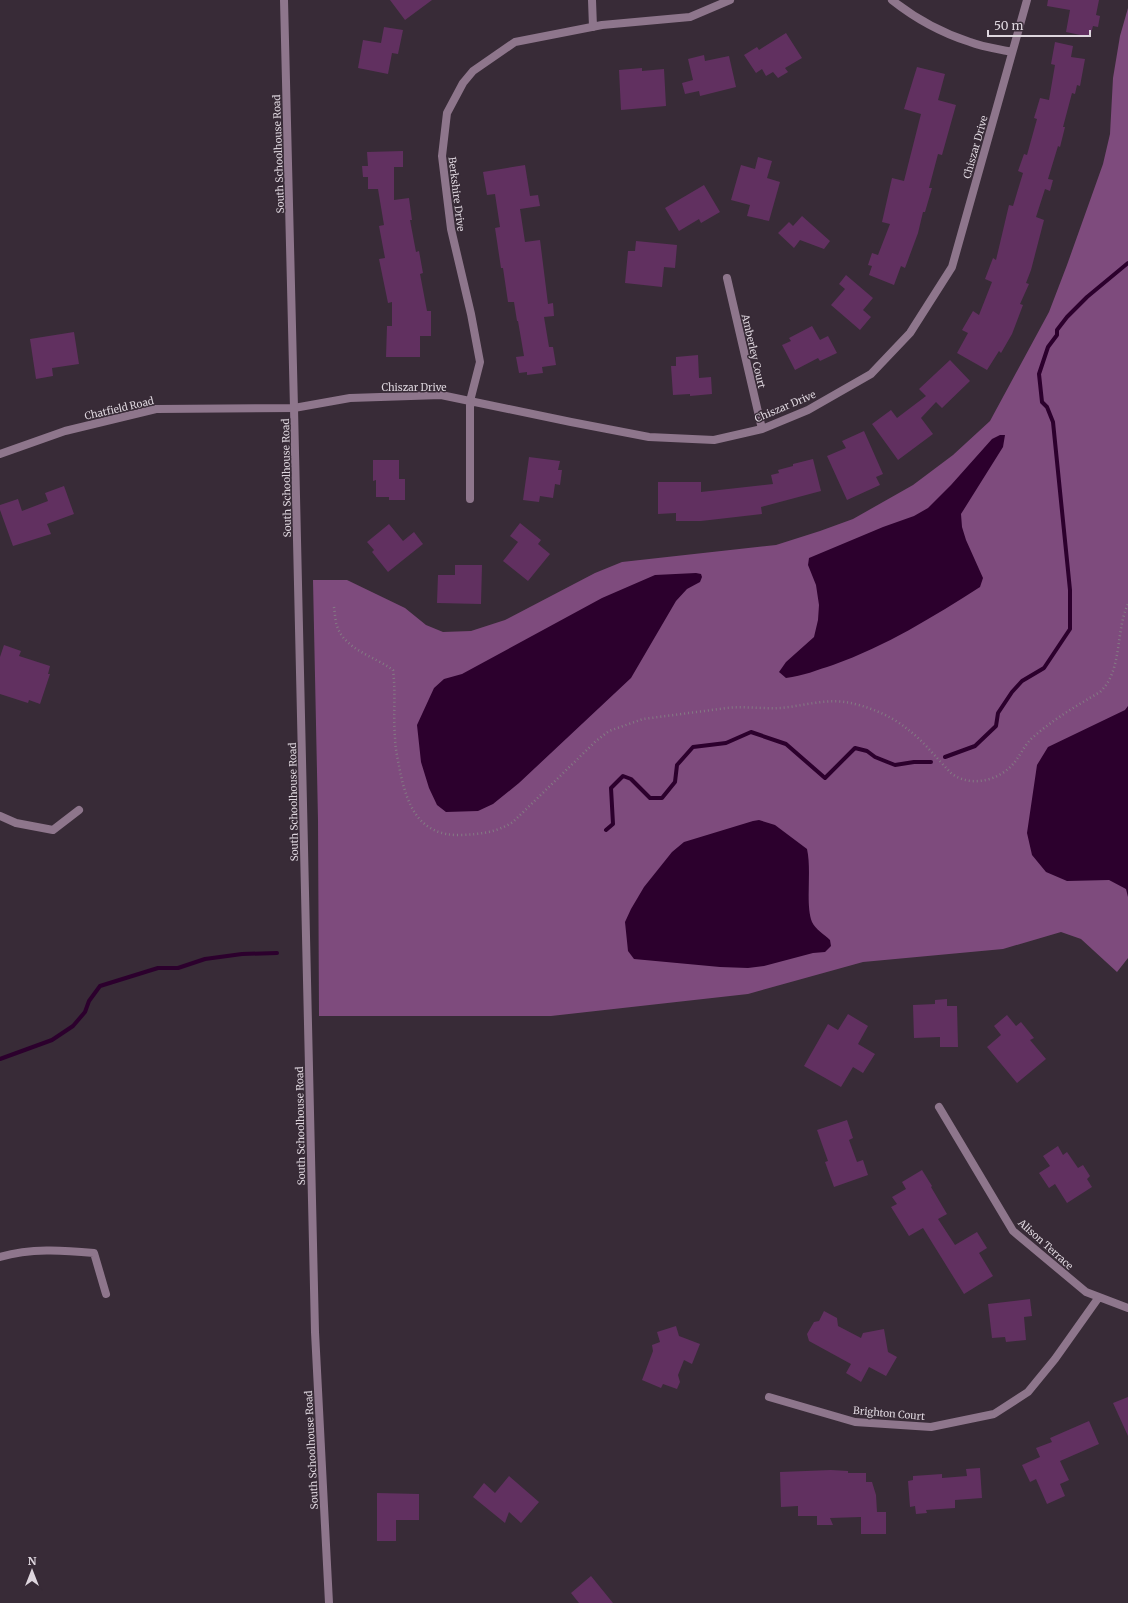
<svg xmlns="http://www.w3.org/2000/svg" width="1128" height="1603" font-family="Merriweather,serif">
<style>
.forest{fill:#7e4b7d}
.water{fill:#2c002d}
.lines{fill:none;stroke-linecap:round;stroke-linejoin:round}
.stream{stroke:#2c002d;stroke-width:4}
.building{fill:#613060}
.path{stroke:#847a84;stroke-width:2.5;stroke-dasharray:1 3;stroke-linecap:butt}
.minor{stroke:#8e768c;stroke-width:8}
.tertiary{stroke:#8e768c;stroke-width:8}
.labels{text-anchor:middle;stroke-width:3;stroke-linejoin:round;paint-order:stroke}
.street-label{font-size:10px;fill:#ded6de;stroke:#382b37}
</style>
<rect width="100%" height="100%" fill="#382b37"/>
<path class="forest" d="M 1128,8 L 1128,958 L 1117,972 L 1081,939 L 1061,932 L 1003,949 L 863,962 L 748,994 L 551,1016 L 319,1016 L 318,820 L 313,580 L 347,580 L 405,608 L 426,625 L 443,632 L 471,631 L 505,620 L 595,573 L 622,562 L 776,545 L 820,531 L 853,519 L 913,485 L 953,455 L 990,421 L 1049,312 L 1067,265 L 1103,164 L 1110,134 L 1113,78 L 1120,36 Z"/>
<path class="water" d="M 1000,435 L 1005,435 L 1003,447 L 961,514 L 962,527 L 966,540 L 983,578 L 980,587 C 933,617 886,646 833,665 C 817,670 803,676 786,678 L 779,672 L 786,662 L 814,637 L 818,620 L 819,605 L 816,585 L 808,565 L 809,558 L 883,527 L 914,516 L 928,508 L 951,485 L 992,439 Z
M 696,573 L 701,574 L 702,577 L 700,582 L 687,589 L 676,601 L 631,678 L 519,783 L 493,804 L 478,811 L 446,812 L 437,805 L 429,788 L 421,762 L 417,725 L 434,688 L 444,679 L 462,674 L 602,598 L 655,575 Z
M 1128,706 L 1128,897 L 1126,889 L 1109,880 L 1067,881 L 1046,872 L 1032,855 L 1027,833 L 1037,765 L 1048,747 L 1125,710 Z
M 759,820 L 775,825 L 807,849 C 812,871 805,904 812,922 C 815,929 825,935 830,940 L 831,946 L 825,952 L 813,953 L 764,966 L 748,968 L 720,967 L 634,959 L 628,951 L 625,922 L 631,909 L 644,887 L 672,852 L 684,842 L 753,821 Z"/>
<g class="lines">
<path class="stream" d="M 945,757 L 975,746 L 996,726 L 998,713 L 1012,692 L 1022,681 L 1044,668 L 1070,629 L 1070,590 L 1053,422 L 1047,407 L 1042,402 L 1039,374 L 1048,347 L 1057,335 L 1057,330 L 1067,317 L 1087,297 L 1128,263
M 606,830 L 613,824 L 611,788 L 623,776 L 631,779 L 650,798 L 662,798 L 675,782 L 677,765 L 693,747 L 726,743 L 751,732 L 786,744 L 825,778 L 855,748 L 867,751 L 875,757 L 895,765 L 914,762 L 931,762
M 0,1059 L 52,1040 L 73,1026 L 85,1012 L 89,1001 L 100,986 L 158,968 L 178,968 L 205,959 L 242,954 L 277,953"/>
</g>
<path class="building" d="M 390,0 L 432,0 L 405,20 Z
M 1048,0 L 1099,0 L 1096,15 L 1100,16 L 1098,27 L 1093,26 L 1090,37 L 1066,32 L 1070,10 L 1047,6 Z
M 384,27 L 403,30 L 398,54 L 392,53 L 388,74 L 358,68 L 363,40 L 381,43 Z
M 786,33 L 802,58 L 785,68 L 788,72 L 778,78 L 773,72 L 766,76 L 762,69 L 756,73 L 744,55 L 757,47 L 759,50 Z
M 1055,42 L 1073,46 L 1071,57 L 1085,59 L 1080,86 L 1077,85 L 1075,94 L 1072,93 L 1063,127 L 1065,127 L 1060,147 L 1058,146 L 1048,179 L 1053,180 L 1050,191 L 1045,189 L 1036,217 L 1044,220 L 1031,270 L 1026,283 L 1029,284 L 1020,304 L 1023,305 L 1012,334 L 1001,353 L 999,351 L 987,370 L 957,353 L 968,333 L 962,330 L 973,311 L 979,315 L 992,282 L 985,279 L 993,258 L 996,260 L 1009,205 L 1013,206 L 1023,173 L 1018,171 L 1024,154 L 1027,155 L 1037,119 L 1034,118 L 1040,98 L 1049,100 L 1055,65 L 1051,64 Z
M 704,55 L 705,61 L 729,56 L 736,87 L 700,96 L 699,91 L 685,94 L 682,83 L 693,80 L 688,59 Z
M 917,67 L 945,74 L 938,100 L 956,105 L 942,155 L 938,154 L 929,188 L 932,188 L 925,212 L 923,212 L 918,233 L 905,268 L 901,266 L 894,285 L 869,275 L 872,266 L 868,265 L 872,253 L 878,255 L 890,224 L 882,222 L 892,178 L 904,181 L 921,114 L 904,109 Z
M 642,68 L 642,71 L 664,69 L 666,106 L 621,110 L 619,70 Z
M 403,151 L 403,167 L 394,167 L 394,200 L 409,198 L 412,220 L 410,220 L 416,252 L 419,251 L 423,273 L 420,274 L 427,311 L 431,311 L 431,336 L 420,336 L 420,357 L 386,357 L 387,326 L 392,326 L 392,302 L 388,303 L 379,259 L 385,258 L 379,226 L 384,225 L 378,189 L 368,189 L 368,177 L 363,177 L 362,166 L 368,166 L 367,152 Z
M 758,157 L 772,161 L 767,178 L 780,182 L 769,221 L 747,216 L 750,205 L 731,200 L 741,165 L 755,169 Z
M 525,165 L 530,196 L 538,195 L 540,206 L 520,209 L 525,242 L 540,240 L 548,304 L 553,303 L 554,316 L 544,317 L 549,347 L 553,347 L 556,365 L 542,367 L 543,373 L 527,375 L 527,372 L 519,373 L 516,357 L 524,356 L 518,321 L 517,321 L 514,302 L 508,302 L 503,268 L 501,268 L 495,228 L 500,227 L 495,194 L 487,195 L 483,172 Z
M 704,185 L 720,212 L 701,223 L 699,219 L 679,231 L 665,208 Z
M 802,216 L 830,241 L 824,249 L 800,240 L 794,248 L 778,233 L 789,222 L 793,226 Z
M 636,241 L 677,245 L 675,268 L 664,267 L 662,287 L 625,283 L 628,251 L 635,251 Z
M 846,275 L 873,298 L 863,310 L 871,317 L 860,330 L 831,305 L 845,289 L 839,284 Z
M 812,326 L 820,340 L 828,336 L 837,353 L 820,361 L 818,358 L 795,370 L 782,345 L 791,341 L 789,338 Z
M 74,332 L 79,364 L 52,368 L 53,376 L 36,379 L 30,339 Z
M 698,355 L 699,378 L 711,377 L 712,394 L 690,396 L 690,394 L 673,395 L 671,366 L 676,366 L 676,357 Z
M 950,360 L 970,381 L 942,408 L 936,402 L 921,418 L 933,434 L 898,460 L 872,424 L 891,410 L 897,418 L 926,396 L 919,389 Z
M 864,431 L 883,474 L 876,477 L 880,485 L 847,500 L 827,456 L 846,448 L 842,441 Z
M 529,457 L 560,461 L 558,470 L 562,470 L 560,485 L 555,484 L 553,498 L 540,496 L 539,502 L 523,500 Z
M 813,459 L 821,491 L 761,507 L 762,514 L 701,521 L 676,521 L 676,513 L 658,514 L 658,482 L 701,482 L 701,492 L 773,484 L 771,475 L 779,473 L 778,470 L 793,466 L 793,464 Z
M 373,460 L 399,460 L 399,479 L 405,479 L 405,500 L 389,500 L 389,497 L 376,497 L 376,480 L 373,481 Z
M 64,486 L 74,514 L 47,524 L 51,534 L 13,546 L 0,510 L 0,505 L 18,499 L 22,511 L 48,501 L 45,493 Z
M 520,523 L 541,540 L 538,544 L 550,554 L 528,581 L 503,561 L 518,542 L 510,536 Z
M 389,524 L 403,541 L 414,532 L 423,544 L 388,572 L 372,552 L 374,550 L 367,542 Z
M 455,565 L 482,565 L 481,604 L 437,603 L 438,575 L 455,575 Z
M 4,645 L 21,651 L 19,656 L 50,666 L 48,674 L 50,674 L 40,704 L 29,700 L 28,703 L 0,694 L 0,657 Z
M 947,999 L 947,1006 L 957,1006 L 958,1047 L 940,1047 L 940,1037 L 914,1038 L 913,1005 L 935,1004 L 935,1000 Z
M 848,1014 L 868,1026 L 858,1044 L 875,1054 L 863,1073 L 853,1067 L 841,1087 L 804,1066 L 828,1024 L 838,1030 Z
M 1007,1015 L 1016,1026 L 1021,1022 L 1034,1038 L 1030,1040 L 1046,1059 L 1017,1083 L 987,1047 L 1001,1035 L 994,1026 Z
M 847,1120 L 853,1138 L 849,1140 L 857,1162 L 863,1160 L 868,1175 L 834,1187 L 825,1162 L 828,1161 L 817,1130 Z
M 1058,1146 L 1063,1155 L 1067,1152 L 1078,1168 L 1083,1165 L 1090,1176 L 1087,1179 L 1092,1187 L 1067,1203 L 1055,1184 L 1049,1188 L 1039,1173 L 1050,1166 L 1043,1156 Z
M 922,1170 L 932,1186 L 931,1187 L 947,1214 L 938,1219 L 955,1245 L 977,1232 L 987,1248 L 979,1253 L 993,1276 L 964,1294 L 923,1228 L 909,1236 L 891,1207 L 897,1204 L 892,1197 L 906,1189 L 902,1182 Z
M 1030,1299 L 1032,1316 L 1024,1317 L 1026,1340 L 1006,1342 L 1005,1337 L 992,1338 L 988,1304 Z
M 824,1311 L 837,1318 L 838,1326 L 861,1338 L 863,1333 L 884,1329 L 888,1352 L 897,1357 L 886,1376 L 869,1367 L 861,1382 L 846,1373 L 851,1364 L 809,1341 L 807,1334 L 814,1322 L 819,1321 Z
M 676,1326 L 679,1336 L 700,1344 L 692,1364 L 684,1360 L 678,1375 L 680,1382 L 677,1389 L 663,1384 L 661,1388 L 642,1380 L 653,1351 L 652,1345 L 660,1342 L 657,1332 Z
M 1128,1397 L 1128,1436 L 1113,1403 Z
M 1089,1421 L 1099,1444 L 1060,1461 L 1069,1480 L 1060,1484 L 1065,1496 L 1047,1504 L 1036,1479 L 1030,1482 L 1022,1465 L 1040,1457 L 1036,1448 L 1052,1442 L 1050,1438 Z
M 980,1468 L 982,1498 L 955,1500 L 955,1508 L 926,1510 L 927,1513 L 916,1514 L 915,1506 L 910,1507 L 908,1481 L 913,1480 L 913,1476 L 942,1474 L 942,1478 L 967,1476 L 966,1469 Z
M 831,1470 L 848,1471 L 848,1473 L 866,1473 L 866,1482 L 872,1482 L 876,1495 L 877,1512 L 886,1512 L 886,1534 L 861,1534 L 861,1517 L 830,1518 L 833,1525 L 817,1525 L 817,1516 L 798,1516 L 798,1506 L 781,1507 L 780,1472 Z
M 509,1476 L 539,1502 L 521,1523 L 509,1512 L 505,1523 L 473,1497 L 484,1483 L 495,1493 Z
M 377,1493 L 419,1494 L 419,1520 L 396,1520 L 396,1541 L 377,1541 Z
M 591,1576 L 613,1603 L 579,1603 L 571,1593 Z"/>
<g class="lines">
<path class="path" d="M 334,607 C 335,613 335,620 337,626 C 345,650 374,656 393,670 C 396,692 393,715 395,737 C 395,748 398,760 400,771 C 407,805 419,836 460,835 C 481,834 495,833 513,822 L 596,741 L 609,731 L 643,719 L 727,708 C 745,706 763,709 781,708 C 802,706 824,699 845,702 C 865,705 890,715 906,728 C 923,740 937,759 951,773 C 970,788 999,781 1014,763 C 1020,756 1024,746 1031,739 C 1052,720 1076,706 1100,692 C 1123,670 1115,632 1128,604"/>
<path class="minor" d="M 592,0 L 593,27
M 892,0 C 916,19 942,33 970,42 C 983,47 998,49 1012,52
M 727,278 L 762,429
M 0,454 L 65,431 L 156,409 L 294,408 L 350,398 L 441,395 L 571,422 L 649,437 L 714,440 L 762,429 L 808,410 L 871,374 L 910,333 L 952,267 L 1027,0
M 470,499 L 470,401 L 480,362 L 471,314 L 451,229 L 442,156 L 447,113 L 463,83 L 473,71 L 515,42 L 602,25 L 690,17 L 730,0
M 0,816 L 16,823 L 53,830 L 79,810
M 939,1107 L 1013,1231 L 1086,1292 L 1128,1308
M 0,1257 C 30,1248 63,1250 94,1253 L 106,1294
M 769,1397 L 855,1422 L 931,1427 L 994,1414 L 1028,1392 L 1055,1359 L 1099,1297"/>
<path class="tertiary" d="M 284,0 L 294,408 L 315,1332 L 329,1603"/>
</g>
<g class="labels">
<g class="street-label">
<text transform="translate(975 147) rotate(-74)" y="4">Chiszar Drive</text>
<text transform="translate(278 154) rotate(-92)" y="4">South Schoolhouse Road</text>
<text transform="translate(457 194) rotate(83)" y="4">Berkshire Drive</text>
<text transform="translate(754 351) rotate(77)" y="4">Amberley Court</text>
<text x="414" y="391">Chiszar Drive</text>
<text transform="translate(785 406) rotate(-23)" y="4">Chiszar Drive</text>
<text transform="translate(119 408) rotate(-13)" y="4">Chatfield Road</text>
<text transform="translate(286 478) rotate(-91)" y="4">South Schoolhouse Road</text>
<text transform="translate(293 802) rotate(-91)" y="4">South Schoolhouse Road</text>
<text transform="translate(300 1126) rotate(-91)" y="4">South Schoolhouse Road</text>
<text transform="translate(1046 1244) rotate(42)" y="4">Alison Terrace</text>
<text transform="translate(889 1413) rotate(5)" y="4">Brighton Court</text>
<text transform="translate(311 1450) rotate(-93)" y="4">South Schoolhouse Road</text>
</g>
</g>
<g transform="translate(32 1571)" stroke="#382b37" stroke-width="3" paint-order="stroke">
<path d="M0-3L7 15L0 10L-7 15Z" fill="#ded6de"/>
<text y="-6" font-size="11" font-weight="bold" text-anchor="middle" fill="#ded6de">N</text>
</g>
<path d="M988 30v6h102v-6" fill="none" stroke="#ded6de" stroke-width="2"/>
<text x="994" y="30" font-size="12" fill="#ded6de" stroke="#382b37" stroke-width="3" paint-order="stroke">50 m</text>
</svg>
